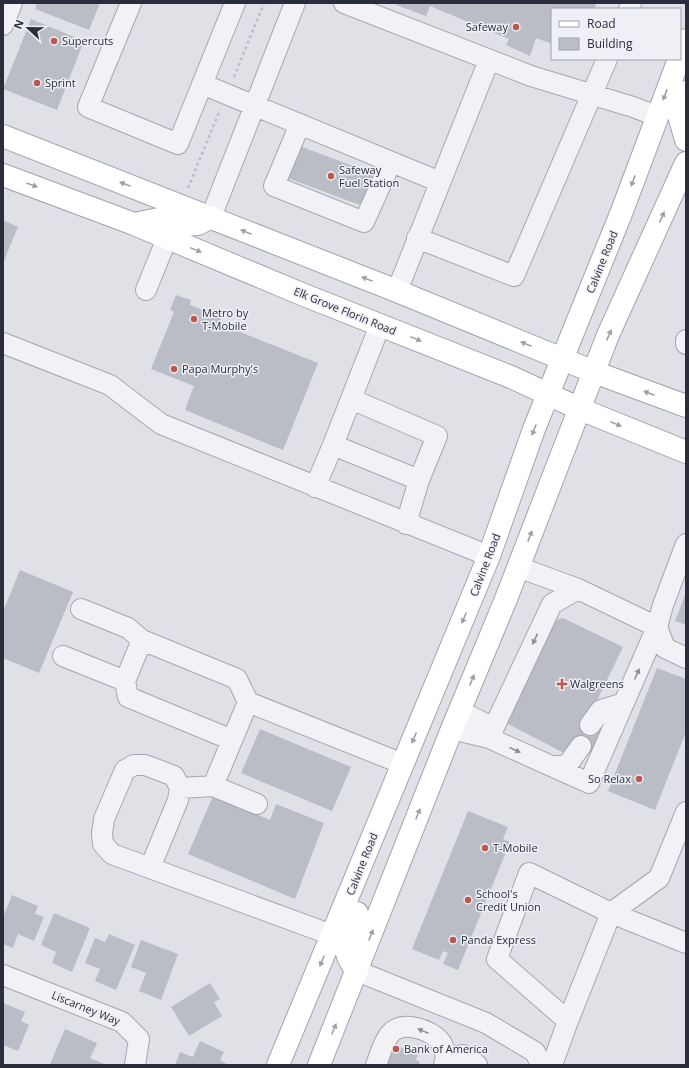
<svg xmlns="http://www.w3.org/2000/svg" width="689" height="1068" font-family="'Open Sans',sans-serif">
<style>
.building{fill:#babcc6}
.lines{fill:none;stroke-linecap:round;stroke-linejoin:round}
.minor-tunnel{stroke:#bbbdc5;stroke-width:20;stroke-dasharray:20 10;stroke-linecap:butt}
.minor-casing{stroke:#a5a7b0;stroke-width:22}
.major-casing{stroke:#a0a4b1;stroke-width:24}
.path{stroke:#bebfc6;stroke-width:2.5;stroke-dasharray:3 3;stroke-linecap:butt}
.minor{stroke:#f2f2f6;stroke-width:20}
.major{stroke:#fff;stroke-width:22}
.oneway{fill:#9fa0a7}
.oneway2{fill:#8e9099}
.poi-dot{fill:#be5652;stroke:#eff0f5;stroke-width:1.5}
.labels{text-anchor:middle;stroke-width:3;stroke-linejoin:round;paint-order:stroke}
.poi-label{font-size:11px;fill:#2a2d3c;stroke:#eff0f5;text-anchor:start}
.street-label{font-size:11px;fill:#2a2d3c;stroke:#eff0f5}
</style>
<rect width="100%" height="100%" fill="#dfe1e7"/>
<path class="building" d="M 37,3 L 100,3 L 89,30 L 35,9 Z
M 397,3 L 597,3 L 594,9 L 552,9 L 552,44 L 536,38 L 530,56 L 506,45 L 509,39 L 430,6 L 426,16 L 396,5 Z
M 31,19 L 84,41 L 57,110 L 3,89 Z
M 297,145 L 377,175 L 365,207 L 285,177 Z
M 3,220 L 18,227 L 3,263 Z
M 176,295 L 191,300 L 190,305 L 221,317 L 220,324 L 318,363 L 283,450 L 185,410 L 194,386 L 151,369 L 174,312 L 170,310 Z
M 20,570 L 73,592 L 39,673 L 3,658 L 3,612 Z
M 686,593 L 686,625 L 675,621 Z
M 563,618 L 623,647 L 586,723 L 600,730 L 590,751 L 576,743 L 573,749 L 562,752 L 502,721 L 551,622 Z
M 657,668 L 686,679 L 686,732 L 655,810 L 608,791 Z
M 260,729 L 351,767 L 332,811 L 241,773 Z
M 213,796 L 270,820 L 276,804 L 324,823 L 295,899 L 188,854 Z
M 468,811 L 508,827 L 503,839 L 510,842 L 458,970 L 443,964 L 448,953 L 443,951 L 439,960 L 412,949 Z
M 12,895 L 38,906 L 35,914 L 44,917 L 34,941 L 18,934 L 13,948 L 3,944 L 3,917 Z
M 54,913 L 90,928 L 72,972 L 52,963 L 56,952 L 41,945 Z
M 109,934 L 135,945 L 116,990 L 95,981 L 100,969 L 85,963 L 95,938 L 105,942 Z
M 141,940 L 178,954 L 161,1000 L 139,991 L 146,973 L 131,967 Z
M 210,983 L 220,999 L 214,1002 L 222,1016 L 189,1036 L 171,1007 Z
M 3,1003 L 25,1012 L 21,1021 L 29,1025 L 18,1051 L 3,1045 Z
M 65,1029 L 97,1043 L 90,1058 L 104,1064 L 103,1065 L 50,1064 Z
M 200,1041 L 224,1052 L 220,1060 L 228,1065 L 175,1065 L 180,1052 L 193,1057 Z
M 390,1043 L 418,1054 L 416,1060 L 420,1062 L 419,1065 L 377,1065 Z"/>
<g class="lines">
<path class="minor-tunnel" d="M 588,749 L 597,728"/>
<g class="minor-casing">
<path id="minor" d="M 131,3 L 88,107 L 178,144 L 235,3
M 344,3 L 531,76 L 633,107 L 657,116
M 629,9 L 631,3
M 3,25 L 12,3
M 202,84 L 440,182
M 300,124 L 274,186 L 364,222 L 391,162
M 211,217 L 295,3
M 417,238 L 514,276 L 607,59
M 146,290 L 167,238
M 397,291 L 489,60
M 686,340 L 686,344
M 3,343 L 110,385 L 161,424 L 489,556
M 351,399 L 380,325
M 333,445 L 351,399 L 437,436 L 419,480
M 315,487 L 333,445 L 419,480 L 406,524
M 686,544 L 663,605 L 657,627 L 665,648 L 686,658
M 81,609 L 128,628 L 142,640 L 237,679 L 248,702
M 63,656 L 125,681 L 142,640
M 125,681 L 128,697 L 232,740
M 460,711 L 494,728
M 590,725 L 601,710 L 624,703
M 452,729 L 489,738 L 589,783 L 657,627 L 578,589 L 518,567
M 489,738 L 552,604 L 578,589
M 554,767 L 568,764 L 581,746
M 213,786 L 257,804
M 180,788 L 213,786 L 248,702 L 403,764
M 150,868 L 178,800 L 180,788 L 174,776 L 145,765 L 134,765 L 125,770 L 104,819 L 102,834 L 103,844 L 112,854 L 332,935
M 611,913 L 659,878 L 686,812
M 611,913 L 686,943
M 357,971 L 486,1023 L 535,1052 L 541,1065
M 3,975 L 122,1022 L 139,1039 L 135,1065
M 376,1065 C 380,1055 383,1042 390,1034 C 402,1020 429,1029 440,1041 C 444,1045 445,1053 446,1058
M 444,1065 L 446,1058 L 463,1055 L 477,1065
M 552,1065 L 568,1021 L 497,959 L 529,873 L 611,913 L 568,1021"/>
</g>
<g class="major-casing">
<path id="major" d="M 680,56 L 686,40
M 686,92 L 678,112 L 686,140
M 3,136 L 397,291 L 594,372 L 686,406
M 3,175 L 134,224 L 304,295 L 511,377 L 580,409 L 686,452
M 134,224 L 159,219 L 185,225 L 198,224 L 211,217
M 357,971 C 338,948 347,938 357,913
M 278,1065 L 489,556 L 534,429 L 622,211 L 679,59
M 319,1065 L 452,729 L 506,599 L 608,335 L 686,163"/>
</g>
<path class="path" d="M 234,77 L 264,3
M 188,188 L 220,110"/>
<use href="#minor" class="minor"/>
<use href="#major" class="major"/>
</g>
<defs><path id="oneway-solid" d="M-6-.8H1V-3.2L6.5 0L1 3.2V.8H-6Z"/></defs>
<g class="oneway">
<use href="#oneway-solid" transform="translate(665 95) rotate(111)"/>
<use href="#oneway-solid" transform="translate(633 181) rotate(110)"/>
<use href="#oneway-solid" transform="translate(125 184) rotate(-159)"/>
<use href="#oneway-solid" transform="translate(32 185) rotate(20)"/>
<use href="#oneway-solid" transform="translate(662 217) rotate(-66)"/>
<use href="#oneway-solid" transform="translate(246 232) rotate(-158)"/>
<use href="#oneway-solid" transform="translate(196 250) rotate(22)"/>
<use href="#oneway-solid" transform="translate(367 279) rotate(-158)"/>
<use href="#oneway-solid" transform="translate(609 335) rotate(-67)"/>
<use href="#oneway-solid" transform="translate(416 339) rotate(22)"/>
<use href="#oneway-solid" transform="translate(526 344) rotate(-158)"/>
<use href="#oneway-solid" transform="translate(649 393) rotate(-159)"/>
<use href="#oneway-solid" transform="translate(616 424) rotate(22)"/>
<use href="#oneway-solid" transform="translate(534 430) rotate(111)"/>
<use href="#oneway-solid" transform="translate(530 536) rotate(-69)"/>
<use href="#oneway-solid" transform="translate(464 618) rotate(113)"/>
<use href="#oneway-solid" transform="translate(472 680) rotate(-68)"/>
<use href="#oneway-solid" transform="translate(414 738) rotate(113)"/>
<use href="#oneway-solid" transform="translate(418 814) rotate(-68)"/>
<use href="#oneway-solid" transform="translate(371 935) rotate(-68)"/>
<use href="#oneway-solid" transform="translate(322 961) rotate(113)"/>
<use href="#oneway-solid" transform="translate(334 1029) rotate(-68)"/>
</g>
<g class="oneway2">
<use href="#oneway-solid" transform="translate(535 639) rotate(115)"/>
<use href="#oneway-solid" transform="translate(637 674) rotate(-66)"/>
<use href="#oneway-solid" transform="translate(515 750) rotate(24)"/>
<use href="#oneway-solid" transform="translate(423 1031) rotate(-158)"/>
</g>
<g class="poi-dot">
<circle cx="516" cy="27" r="4"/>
<circle cx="54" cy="41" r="4"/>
<circle cx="37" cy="83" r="4"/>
<circle cx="331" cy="176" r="4"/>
<circle cx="194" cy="319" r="4"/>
<circle cx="174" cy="369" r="4"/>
<path d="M560 678h4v4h4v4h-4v4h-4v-4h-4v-4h4z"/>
<circle cx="639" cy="779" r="4"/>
<circle cx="485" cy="848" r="4"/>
<circle cx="468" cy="900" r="4"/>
<circle cx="453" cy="940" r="4"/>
<circle cx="396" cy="1049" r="4"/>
</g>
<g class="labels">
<g class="poi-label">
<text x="508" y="31" text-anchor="end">Safeway</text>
<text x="62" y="45">Supercuts</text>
<text x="45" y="87">Sprint</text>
<text x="339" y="174">Safeway<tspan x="339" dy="13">Fuel Station</tspan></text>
<text x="202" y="317">Metro by<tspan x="202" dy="13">T-Mobile</tspan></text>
<text x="182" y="373">Papa Murphy's</text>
<text x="570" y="688">Walgreens</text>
<text x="631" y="783" text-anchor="end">So Relax</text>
<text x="493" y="852">T-Mobile</text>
<text x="476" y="898">School's<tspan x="476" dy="13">Credit Union</tspan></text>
<text x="461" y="944">Panda Express</text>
<text x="404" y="1053">Bank of America</text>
</g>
<g class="street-label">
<text transform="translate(602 262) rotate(-68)" y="4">Calvine Road</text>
<text transform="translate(345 311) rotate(22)" y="4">Elk Grove Florin Road</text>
<text transform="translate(485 565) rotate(-69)" y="4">Calvine Road</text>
<text transform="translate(362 864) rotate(-68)" y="4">Calvine Road</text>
<text transform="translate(86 1008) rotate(22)" y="4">Liscarney Way</text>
</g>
</g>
<rect width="689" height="1068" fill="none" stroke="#2a2d3c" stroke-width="8"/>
<rect x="551" y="8" width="130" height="52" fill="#eff0f5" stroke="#a0a2ab"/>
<rect x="559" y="21" width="20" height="6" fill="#ffffff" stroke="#a0a2ab"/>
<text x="587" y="28" font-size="12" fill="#2a2d3c">Road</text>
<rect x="559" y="38" width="20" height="12" fill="#babcc6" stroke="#a0a2ab"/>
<text x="587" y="48" font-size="12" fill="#2a2d3c">Building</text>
<g transform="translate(28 28) rotate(292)" stroke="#eff0f5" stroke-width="3" paint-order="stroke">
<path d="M0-3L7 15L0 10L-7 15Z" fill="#2a2d3c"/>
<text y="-6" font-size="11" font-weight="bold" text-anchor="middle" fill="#2a2d3c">N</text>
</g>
</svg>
